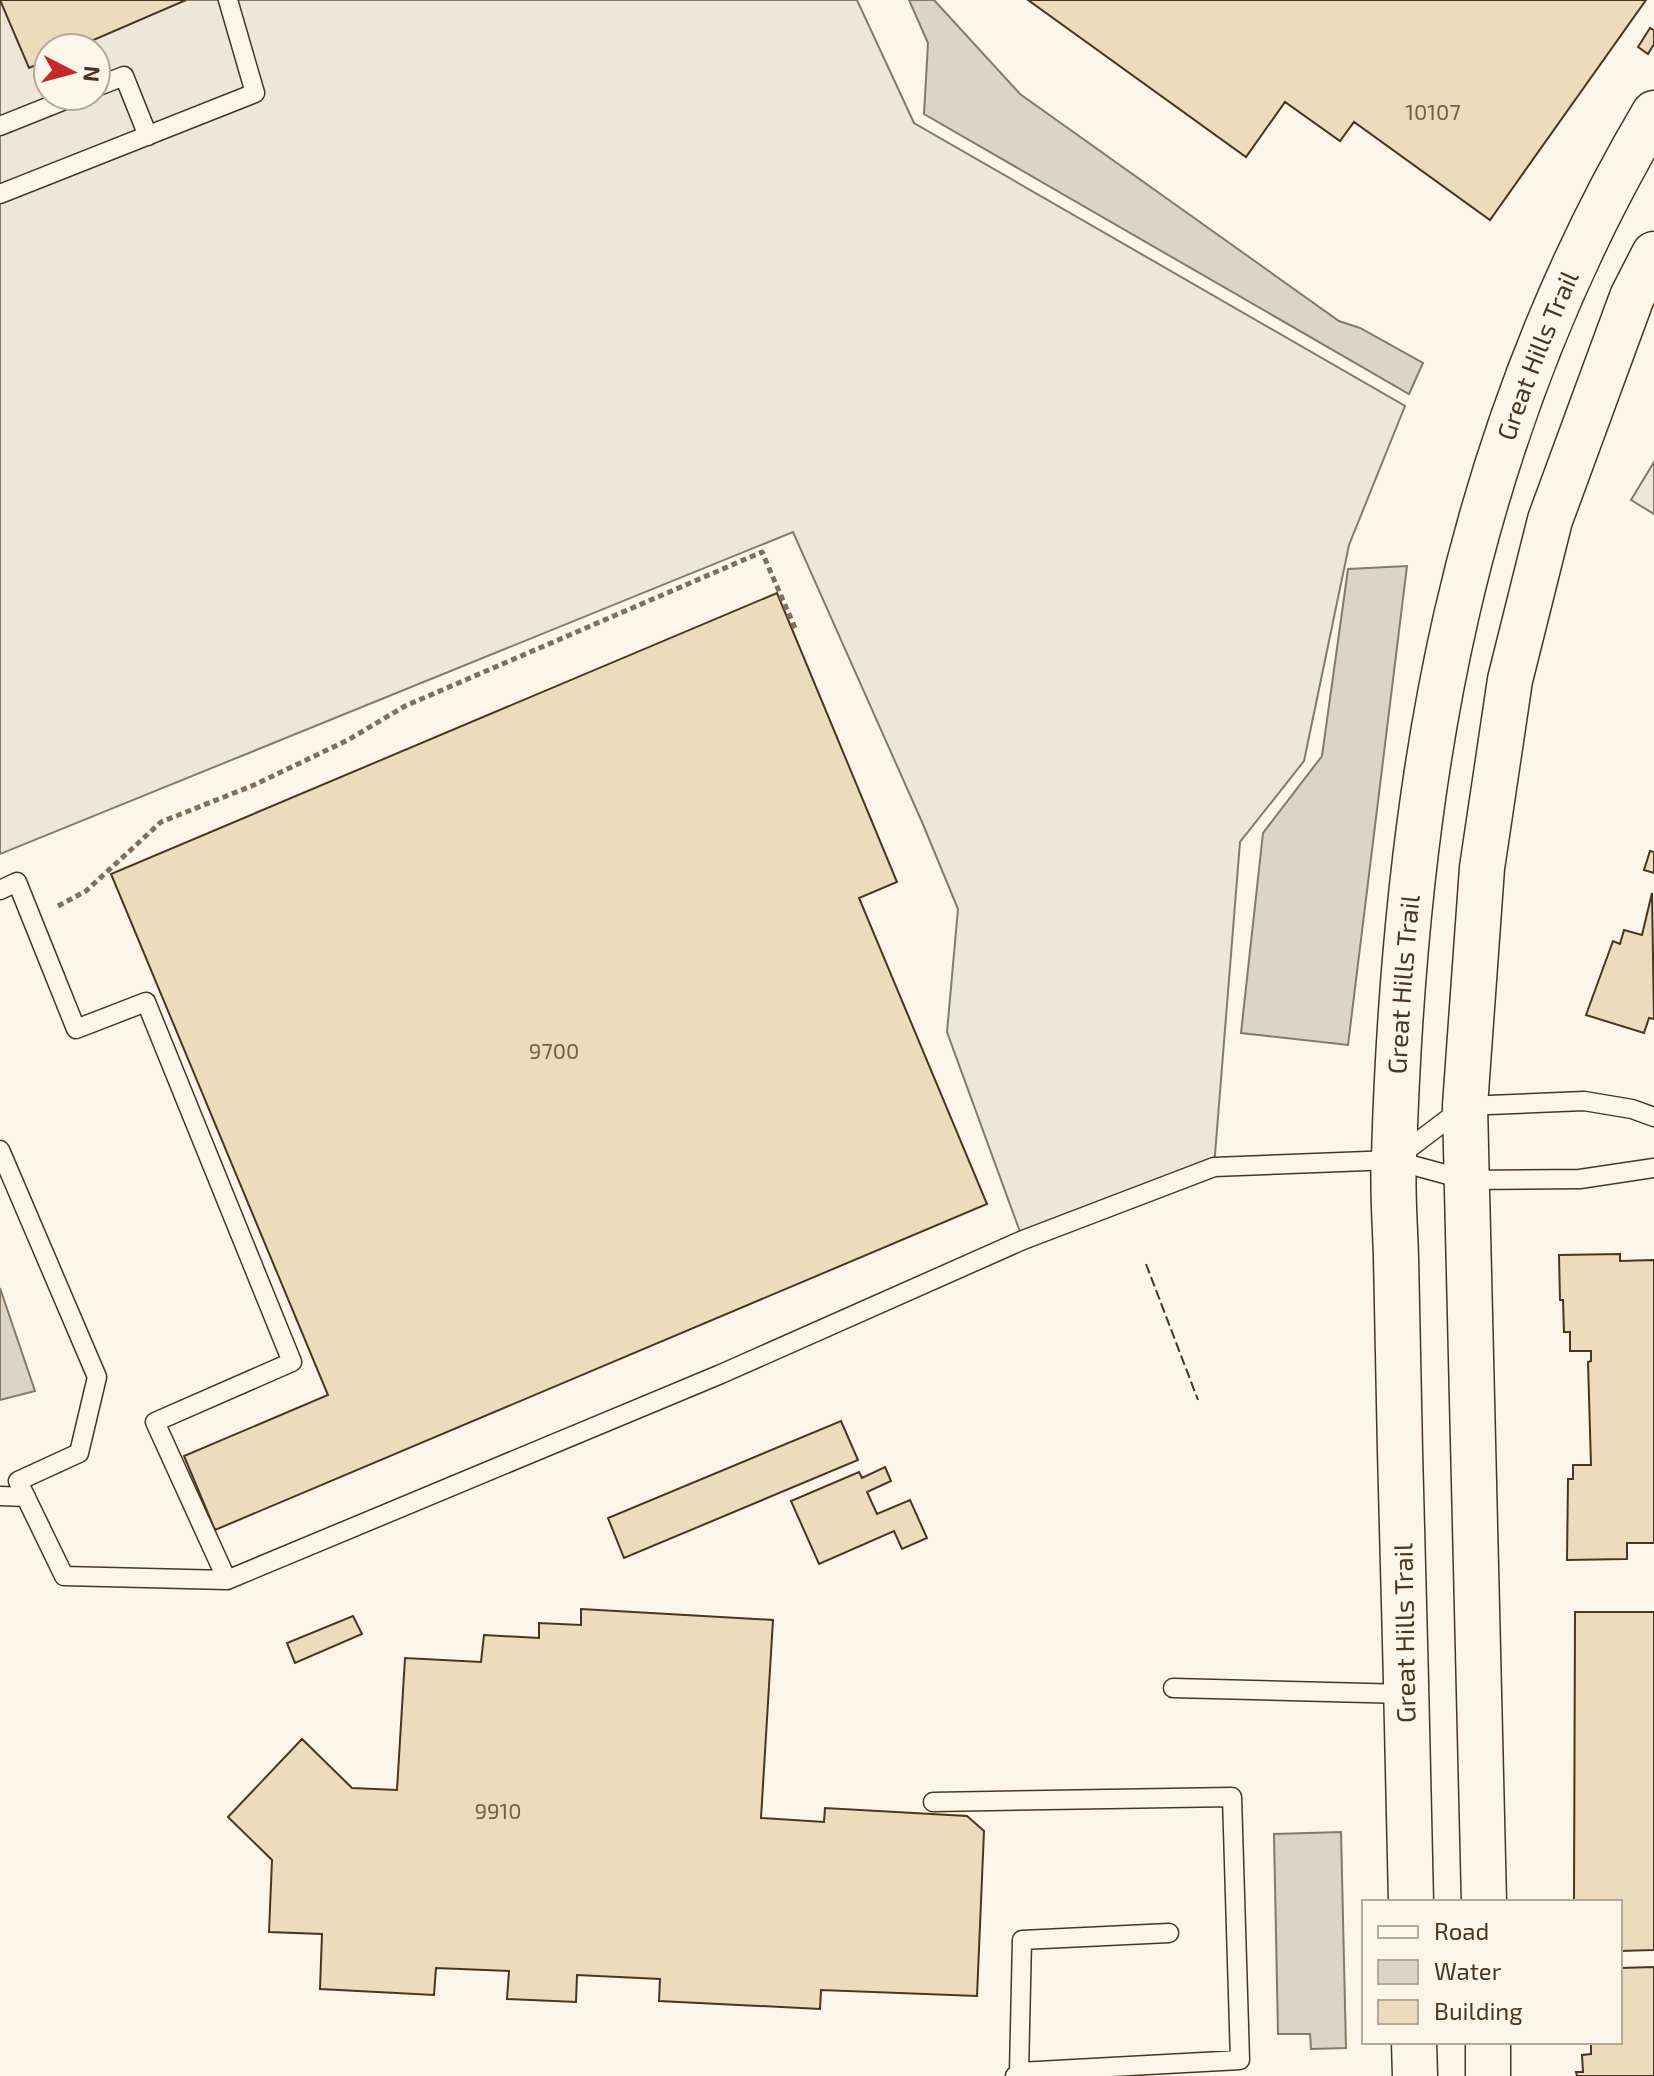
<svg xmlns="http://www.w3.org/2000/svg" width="1654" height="2076" font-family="'Exo 2',sans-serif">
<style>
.parking{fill:#ede7d9;stroke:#887966;stroke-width:2;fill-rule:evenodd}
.water{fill:#dcd4c6;stroke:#887966;stroke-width:2}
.building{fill:#ecdcbc;stroke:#4a3520;stroke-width:2}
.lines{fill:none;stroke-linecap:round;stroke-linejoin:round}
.lane-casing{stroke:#4a3520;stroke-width:21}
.secondary-casing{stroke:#4a3520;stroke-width:47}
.path{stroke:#7f6f5c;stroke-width:5;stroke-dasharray:6 4;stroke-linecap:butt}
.lane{stroke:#fbf6e9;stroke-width:18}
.secondary{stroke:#fbf6e9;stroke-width:44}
.fence{stroke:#4a3520;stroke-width:2;stroke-dasharray:10 4;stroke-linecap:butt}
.labels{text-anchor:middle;stroke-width:6;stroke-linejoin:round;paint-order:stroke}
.number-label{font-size:22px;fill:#725f47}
.street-label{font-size:26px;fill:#4a3520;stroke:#fbf6e9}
</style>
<rect width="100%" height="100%" fill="#fbf6e9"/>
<path class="parking" d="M 0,0 L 857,0 L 914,123 L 1405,406 L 1349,545 L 1304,761 L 1240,842 L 1214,1167 L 1023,1240 L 947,1032 L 958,909 L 922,822 L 793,532 L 0,854 ZM 48,48 L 96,48 L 96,96 L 48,96 Z
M 1654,462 L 1654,514 L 1631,500 Z"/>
<path class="water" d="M 909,0 L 934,0 L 1020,94 L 1339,321 L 1360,328 L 1423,363 L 1409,394 L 924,114 L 928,43 Z
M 1407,566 L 1348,1045 L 1241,1033 L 1263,833 L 1322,756 L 1348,569 Z
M 0,1288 L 35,1391 L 0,1400 Z
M 1341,1832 L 1346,2048 L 1311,2049 L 1310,2034 L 1278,2034 L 1274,1834 Z"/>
<path class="building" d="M 0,0 L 186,0 L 75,48 L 48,48 L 48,60 L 29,68 Z
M 1028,0 L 1646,0 L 1490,220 L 1354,122 L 1340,141 L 1285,102 L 1246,157 Z
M 1650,28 L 1654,30 L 1654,44 L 1648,54 L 1638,47 Z
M 777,593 L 897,882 L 859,898 L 987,1204 L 215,1530 L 184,1456 L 328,1395 L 111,874 Z
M 1650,851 L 1654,852 L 1654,873 L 1644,870 Z
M 1652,893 L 1654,1019 L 1649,1018 L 1644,1033 L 1586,1015 L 1613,941 L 1620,944 L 1624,930 L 1642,935 Z
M 1620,1254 L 1620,1261 L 1654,1260 L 1654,1543 L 1627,1543 L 1627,1559 L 1567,1560 L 1568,1479 L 1573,1479 L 1573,1465 L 1591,1465 L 1588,1362 L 1591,1361 L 1591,1351 L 1570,1351 L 1570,1332 L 1564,1332 L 1563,1300 L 1560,1300 L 1559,1255 Z
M 841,1421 L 858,1460 L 624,1558 L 608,1518 Z
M 885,1467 L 891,1481 L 867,1492 L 877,1514 L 910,1500 L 927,1538 L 902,1549 L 894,1531 L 819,1564 L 791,1501 L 859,1472 L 862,1478 Z
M 581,1609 L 773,1620 L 761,1818 L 824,1822 L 825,1808 L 967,1816 L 984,1831 L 977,1996 L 821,1990 L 820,2009 L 659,2001 L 660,1979 L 577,1975 L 576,2002 L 507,1999 L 509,1971 L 436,1968 L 434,1995 L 320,1989 L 322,1934 L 269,1932 L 272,1860 L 228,1817 L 302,1739 L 352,1788 L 397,1790 L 405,1658 L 481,1662 L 484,1635 L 539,1638 L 539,1623 L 581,1625 Z
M 1575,1612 L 1654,1612 L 1654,1950 L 1620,1951 L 1620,1902 L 1574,1902 Z
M 353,1616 L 362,1634 L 295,1663 L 287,1643 Z
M 1654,1967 L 1654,2076 L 1577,2076 L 1576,2072 L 1583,2072 L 1582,2055 L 1591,2054 L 1591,2042 L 1620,2042 L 1620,1968 Z"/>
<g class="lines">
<g class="lane-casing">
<path id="lane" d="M 96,87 L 124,76 L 148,136
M 0,126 L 75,96
M 0,194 L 255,93 L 228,0
M 0,890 L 17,882 L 76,1029 L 146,1002 L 292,1362 L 155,1422 L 227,1580 L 64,1576 L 18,1481 L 79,1453 L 97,1377 L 0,1150
M 1399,1156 L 1465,1106 L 1584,1101 L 1632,1109 L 1654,1117
M 0,1496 L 26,1497
M 227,1580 L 721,1374 L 1023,1240 L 1214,1167 L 1393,1160 L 1467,1180 L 1580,1179 L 1654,1168
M 1173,1688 L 1406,1694
M 933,1802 L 1232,1797 L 1240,2060 L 1019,2072 L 1015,2076
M 1019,2072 L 1022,1940 L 1169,1933"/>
</g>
<g class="secondary-casing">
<g id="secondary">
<path id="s1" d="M 1411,1902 C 1408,1752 1404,1601 1400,1451 C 1399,1386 1397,1322 1396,1257 C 1395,1223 1392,1189 1394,1156 C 1405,784 1462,437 1654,113"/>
<path d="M 1484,1902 L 1465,1106 L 1482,868 L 1510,680 L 1550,520 L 1632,297 L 1654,254"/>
<path d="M 1414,2042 L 1415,2076"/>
<path d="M 1488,2042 L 1488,2076"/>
</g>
</g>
<path class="path" d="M 58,906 L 86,891 L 161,822 L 254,785 L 348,740 L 405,706 L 762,552 L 795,628"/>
<use href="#lane" class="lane"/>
<use href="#secondary" class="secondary"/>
<path class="fence" d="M 1146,1264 L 1198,1400"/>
</g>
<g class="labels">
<g class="number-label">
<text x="1433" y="120">10107</text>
<text x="554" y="1059">9700</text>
<text x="498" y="1819">9910</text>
</g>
<g class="street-label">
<text dy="9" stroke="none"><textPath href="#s1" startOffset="1564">Great Hills Trail</textPath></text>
<text dy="9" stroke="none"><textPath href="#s1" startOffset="918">Great Hills Trail</textPath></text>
<text transform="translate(1405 1633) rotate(-91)" y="9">Great Hills Trail</text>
</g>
</g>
<rect x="1362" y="1900" width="260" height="144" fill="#fbf6e9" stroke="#b4a999" stroke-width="2"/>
<rect x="1378" y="1926" width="40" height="12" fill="#fbf6e9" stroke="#b4a999" stroke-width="2"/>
<text x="1434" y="1940" font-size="24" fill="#4a3520">Road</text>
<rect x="1378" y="1960" width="40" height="24" fill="#dcd4c6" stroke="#b4a999" stroke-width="2"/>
<text x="1434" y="1980" font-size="24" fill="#4a3520">Water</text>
<rect x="1378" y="2000" width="40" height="24" fill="#ecdcbc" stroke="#b4a999" stroke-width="2"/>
<text x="1434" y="2020" font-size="24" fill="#4a3520">Building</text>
<g transform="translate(72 72) rotate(96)"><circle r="38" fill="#fbf6e9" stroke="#b4a999" stroke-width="2"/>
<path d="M0-6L14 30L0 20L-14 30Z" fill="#c62828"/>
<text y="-12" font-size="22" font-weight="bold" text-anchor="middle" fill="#4a3520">N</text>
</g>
</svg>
